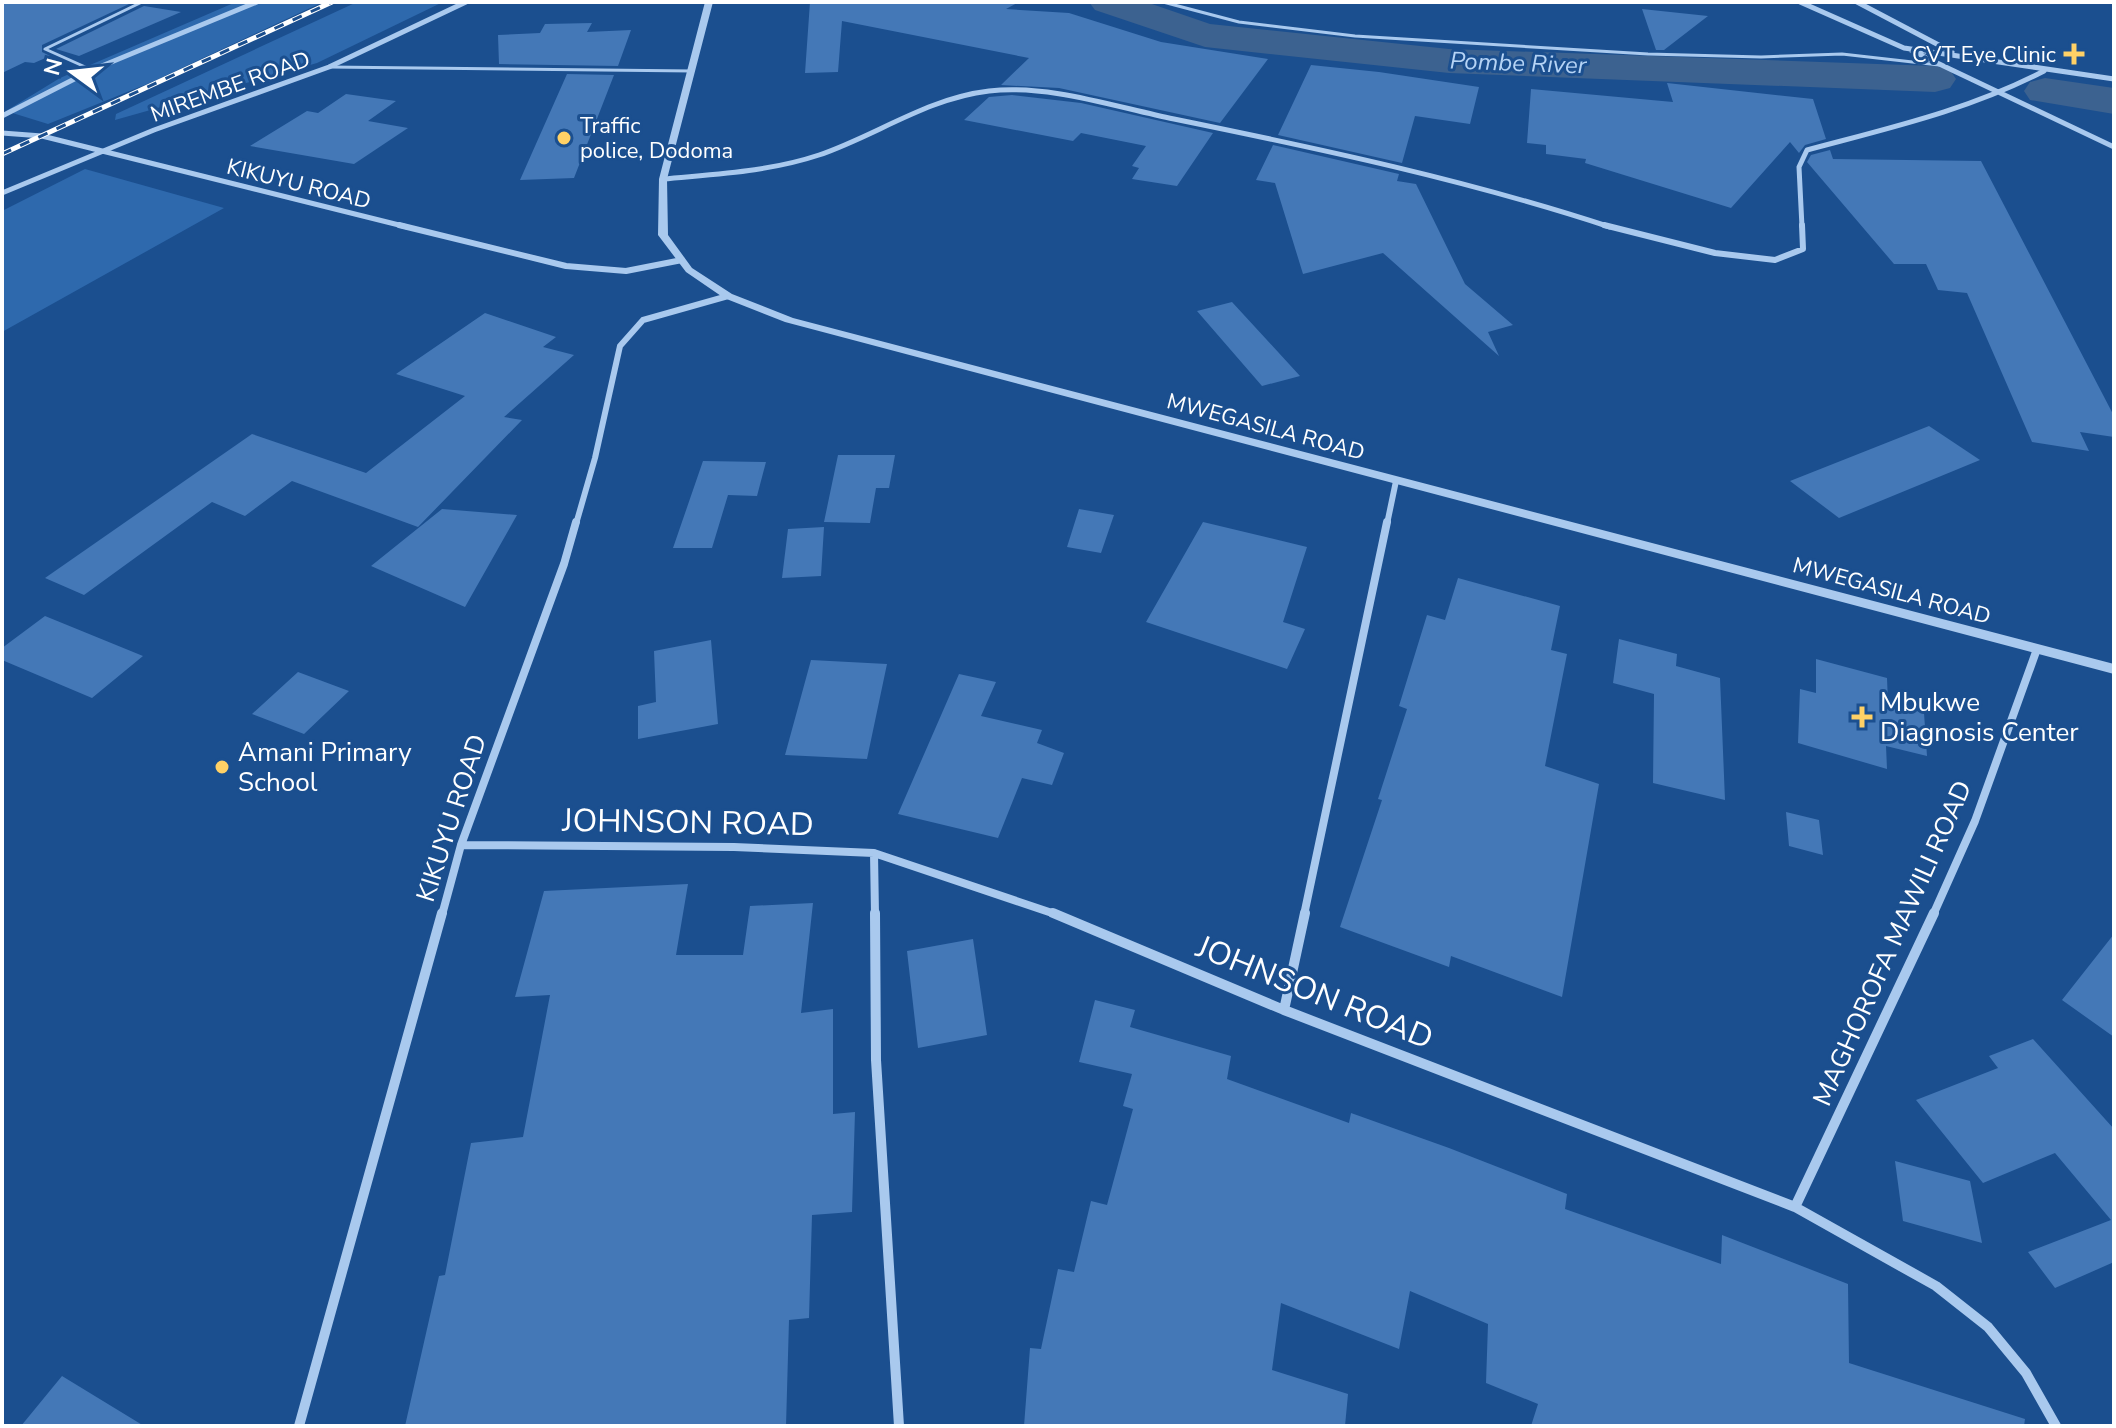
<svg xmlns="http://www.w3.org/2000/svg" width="2116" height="1428" font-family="'Nunito Sans',sans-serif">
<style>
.green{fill:#2e69ad}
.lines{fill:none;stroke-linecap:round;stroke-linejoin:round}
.river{fill:#3c6290;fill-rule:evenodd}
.building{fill:#4478b7}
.service{stroke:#a9c9ee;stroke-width:3}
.minor-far3{stroke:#a9c9ee;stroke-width:5}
.minor-far2{stroke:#a9c9ee;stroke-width:6}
.minor-far1{stroke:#a9c9ee;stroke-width:8}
.minor{stroke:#a9c9ee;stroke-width:10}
.tertiary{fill:#a9c9ee;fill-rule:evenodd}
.rail-casing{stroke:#fff;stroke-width:5}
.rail{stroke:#1b4f8f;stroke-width:3;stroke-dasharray:10;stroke-linecap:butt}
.poi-dot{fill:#ffd166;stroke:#1b4f8f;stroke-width:3}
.labels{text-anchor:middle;stroke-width:6;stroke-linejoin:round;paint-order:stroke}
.far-poi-label{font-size:22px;fill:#fff;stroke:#1b4f8f;text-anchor:end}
.far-street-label{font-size:22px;fill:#fff;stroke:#1b4f8f}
.far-water-label{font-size:24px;font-style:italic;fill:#b5d3f5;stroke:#1b4f8f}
.poi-label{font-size:26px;fill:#fff;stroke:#1b4f8f;text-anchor:start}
.street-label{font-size:26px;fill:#fff;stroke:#1b4f8f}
.near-street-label{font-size:32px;fill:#fff;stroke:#1b4f8f}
</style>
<rect width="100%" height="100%" fill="#1b4f8f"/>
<path class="green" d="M 236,2 L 323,2 L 152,82 L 48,124 L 6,111 L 60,78 Z
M 357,2 L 443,2 L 317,63 L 115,120 L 116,114 Z
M 85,169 L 224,208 L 2,332 L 2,211 Z"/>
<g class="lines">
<path class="river" d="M 1089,2 L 1146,2 L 1210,24 L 1449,49 L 1935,66 L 1950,70 L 1956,79 L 1950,88 L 1935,92 L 1449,73 L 1205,47 L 1095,10 Z
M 2045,78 L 2114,88 L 2114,114 L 2030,100 L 2024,91 L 2030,82 Z"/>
</g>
<path class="building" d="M 2,2 L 119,2 L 129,4 L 42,45 L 42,52 L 50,56 L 34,63 L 25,62 L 2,73 Z
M 810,2 L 1019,2 L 1006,9 L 1069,13 L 1161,42 L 1268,59 L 1220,123 L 1059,88 L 1001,85 L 1029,58 L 842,21 L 838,72 L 805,73 Z
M 144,6 L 181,12 L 79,56 L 56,49 Z
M 1642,9 L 1708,16 L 1664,50 L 1656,50 Z
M 592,23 L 587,32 L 631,30 L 618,66 L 499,64 L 498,35 L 540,33 L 545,24 Z
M 1311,65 L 1379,72 L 1479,87 L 1470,124 L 1415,116 L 1402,163 L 1278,135 Z
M 567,74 L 614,75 L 574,178 L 520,180 Z
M 1667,83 L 1813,99 L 1826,139 L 1805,145 L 1799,153 L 1790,142 L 1731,208 L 1585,163 L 1586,159 L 1546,154 L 1546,145 L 1527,143 L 1531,89 L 1673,102 Z
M 346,94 L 396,101 L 368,121 L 408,128 L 354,164 L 250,146 L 307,111 L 318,113 Z
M 1012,95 L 1081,103 L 1213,133 L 1177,186 L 1132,179 L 1139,168 L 1132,166 L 1146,146 L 1081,133 L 1073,141 L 964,120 L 989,97 Z
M 1273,145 L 1399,174 L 1397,181 L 1416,184 L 1465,284 L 1513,325 L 1488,332 L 1499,356 L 1383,253 L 1303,274 L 1275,183 L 1256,180 Z
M 1830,150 L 1833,159 L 1981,161 L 2114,416 L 2114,437 L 2080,432 L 2089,451 L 2032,442 L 1967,293 L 1938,290 L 1926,264 L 1894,264 L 1807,162 L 1811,155 Z
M 1232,302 L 1300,376 L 1262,386 L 1197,311 Z
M 485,313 L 556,337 L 543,347 L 574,355 L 504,417 L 522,420 L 418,527 L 292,481 L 245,516 L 212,502 L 84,595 L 45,578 L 252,434 L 366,473 L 465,396 L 396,374 Z
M 1929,426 L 1980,460 L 1839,518 L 1790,481 Z
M 838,455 L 895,455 L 889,488 L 876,488 L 870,523 L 824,522 Z
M 703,461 L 766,462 L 757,496 L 728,495 L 712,548 L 673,548 Z
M 442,509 L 517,515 L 465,607 L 371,566 Z
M 1079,509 L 1114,515 L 1101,553 L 1067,547 Z
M 1203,522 L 1307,547 L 1283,622 L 1305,629 L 1287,669 L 1146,622 Z
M 824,527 L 821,576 L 782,578 L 788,529 Z
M 1458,578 L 1560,606 L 1551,650 L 1567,654 L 1545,766 L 1599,784 L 1562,997 L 1451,956 L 1449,967 L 1340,927 L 1382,800 L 1378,799 L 1407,709 L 1399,706 L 1427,615 L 1445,620 Z
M 45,616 L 143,656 L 92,698 L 2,660 L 2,648 Z
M 1619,639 L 1677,654 L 1676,666 L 1720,678 L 1725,800 L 1653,783 L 1654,694 L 1613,683 Z
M 711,640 L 718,724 L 638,739 L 638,706 L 656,702 L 654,651 Z
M 1816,659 L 1887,678 L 1888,703 L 1924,713 L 1927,756 L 1886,746 L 1887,769 L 1798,743 L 1800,689 L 1816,693 Z
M 811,660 L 887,664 L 867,759 L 785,755 Z
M 298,672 L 349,691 L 304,734 L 252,714 Z
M 959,674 L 996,682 L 981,716 L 1042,730 L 1037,743 L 1064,753 L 1052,785 L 1022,778 L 998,838 L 898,814 Z
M 1786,812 L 1819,820 L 1823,855 L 1789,846 Z
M 688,884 L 676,955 L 743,955 L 750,906 L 813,903 L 801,1013 L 833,1009 L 833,1114 L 855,1112 L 852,1212 L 812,1215 L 809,1318 L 789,1320 L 786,1426 L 405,1426 L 439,1276 L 445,1275 L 471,1143 L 523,1137 L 550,995 L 515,997 L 544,891 Z
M 2114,934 L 2114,1037 L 2062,1000 Z
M 973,939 L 987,1035 L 918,1048 L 907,951 Z
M 1095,1000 L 1135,1010 L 1130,1027 L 1231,1056 L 1227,1079 L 1349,1123 L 1351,1113 L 1449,1148 L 1567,1194 L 1565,1209 L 1721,1264 L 1722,1235 L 1848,1284 L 1849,1363 L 2025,1419 L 2024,1426 L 1531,1426 L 1538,1404 L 1486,1383 L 1488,1324 L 1410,1291 L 1399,1349 L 1281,1303 L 1272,1370 L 1348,1394 L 1345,1426 L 1024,1426 L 1030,1348 L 1041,1349 L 1058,1269 L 1074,1272 L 1091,1201 L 1107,1205 L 1133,1109 L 1123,1106 L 1132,1074 L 1079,1062 Z
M 2033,1039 L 2114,1129 L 2114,1262 L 2055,1288 L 2028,1252 L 2111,1220 L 2055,1153 L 1983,1183 L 1916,1100 L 1998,1068 L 1989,1056 Z
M 1895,1161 L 1970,1181 L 1982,1243 L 1903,1221 Z
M 62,1376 L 144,1426 L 21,1426 Z"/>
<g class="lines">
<path class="service" d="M 1163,2 L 1239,22 L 1355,36 L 1648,54 L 1761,57 L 1842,54 L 1939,65
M 329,67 L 693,71
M 92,70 L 45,49 L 142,2"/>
<path class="minor-far3" d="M 1800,2 L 1904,48 L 2114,79
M 1857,2 L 1952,52
M 1912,51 L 2114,147
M 2,116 L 92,70 L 257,2
M 2,133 L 42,136 L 407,227
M 663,179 C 715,174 768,172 819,155 C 875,136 928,98 989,91 C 1049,84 1115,107 1174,119 C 1321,149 1467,180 1610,227
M 2,193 L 154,130 L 329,67 L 466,2
M 1802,227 L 1799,167 L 1807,150 C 1889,128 1969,110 2044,71"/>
<path class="minor-far2" d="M 399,225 L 566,266 L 626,271 L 682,260
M 1604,225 L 1715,253 L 1775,260 L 1803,249 L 1802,225
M 576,524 L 595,458 L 620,346 L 643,320 L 728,296
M 1387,524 L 1396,481"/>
<path class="minor-far1" d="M 461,845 L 734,847 L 874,853 L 1058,915
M 874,853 L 875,915
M 442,915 L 461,845 L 564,564 L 576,522
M 1304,915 L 1387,522
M 1933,915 L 1975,821 L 2037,649"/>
<path class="minor" d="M 875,913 L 876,1060 L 899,1426
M 1053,913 L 1284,1010 L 1795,1207 L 1936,1286 L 1988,1327 L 2026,1373 L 2056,1426
M 1284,1010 L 1305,913
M 1795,1207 L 1934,913
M 299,1426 L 442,913"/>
<path class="tertiary" d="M 705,2 L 713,2 L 667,179 L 668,235 L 692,268 L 732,294 L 793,318 L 2114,664 L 2114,674 L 785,322 L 724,298 L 686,272 L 658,235 L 659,179 Z"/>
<g class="rail-casing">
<path id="rail" d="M 2,154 L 332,2"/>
</g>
<use href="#rail" class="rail"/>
</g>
<g class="poi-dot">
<path d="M2070 42h8v8h8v8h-8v8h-8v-8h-8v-8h8z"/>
<circle cx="564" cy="138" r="8"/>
<path d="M1858 705h8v8h8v8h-8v8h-8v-8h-8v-8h8z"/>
<circle cx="222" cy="767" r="8"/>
</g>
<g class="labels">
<g class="far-poi-label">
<text x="2056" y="62">CVT Eye Clinic</text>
<text x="580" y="133" text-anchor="start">Traffic<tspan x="580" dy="25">police, Dodoma</tspan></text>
</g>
<g class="far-street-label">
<text transform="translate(230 86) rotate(-20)" y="8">MIREMBE ROAD</text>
<text transform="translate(299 183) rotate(14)" y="8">KIKUYU ROAD</text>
<text transform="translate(1266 426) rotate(15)" y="8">MWEGASILA ROAD</text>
<text transform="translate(1892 590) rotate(15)" y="8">MWEGASILA ROAD</text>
</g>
<g class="far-water-label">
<text transform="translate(1518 63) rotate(2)" y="8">Pombe River</text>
</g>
<g class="poi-label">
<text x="1880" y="711">Mbukwe<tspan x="1880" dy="30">Diagnosis Center</tspan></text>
<text x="238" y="761">Amani Primary<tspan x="238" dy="30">School</tspan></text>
</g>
<g class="street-label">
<text transform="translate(451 818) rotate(-72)" y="9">KIKUYU ROAD</text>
<text transform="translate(1892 943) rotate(-66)" y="9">MAGHOROFA MAWILI ROAD</text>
</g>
<g class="near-street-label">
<text transform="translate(688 822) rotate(1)" y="11">JOHNSON ROAD</text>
<text transform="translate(1315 992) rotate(22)" y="11">JOHNSON ROAD</text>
</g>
</g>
<rect width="2116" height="1428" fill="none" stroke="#ffffff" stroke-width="8"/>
<g transform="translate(72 72) rotate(285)" stroke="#1b4f8f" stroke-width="6" paint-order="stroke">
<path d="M0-6L14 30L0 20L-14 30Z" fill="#ffffff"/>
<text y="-12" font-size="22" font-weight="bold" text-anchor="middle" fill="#ffffff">N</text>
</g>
</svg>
